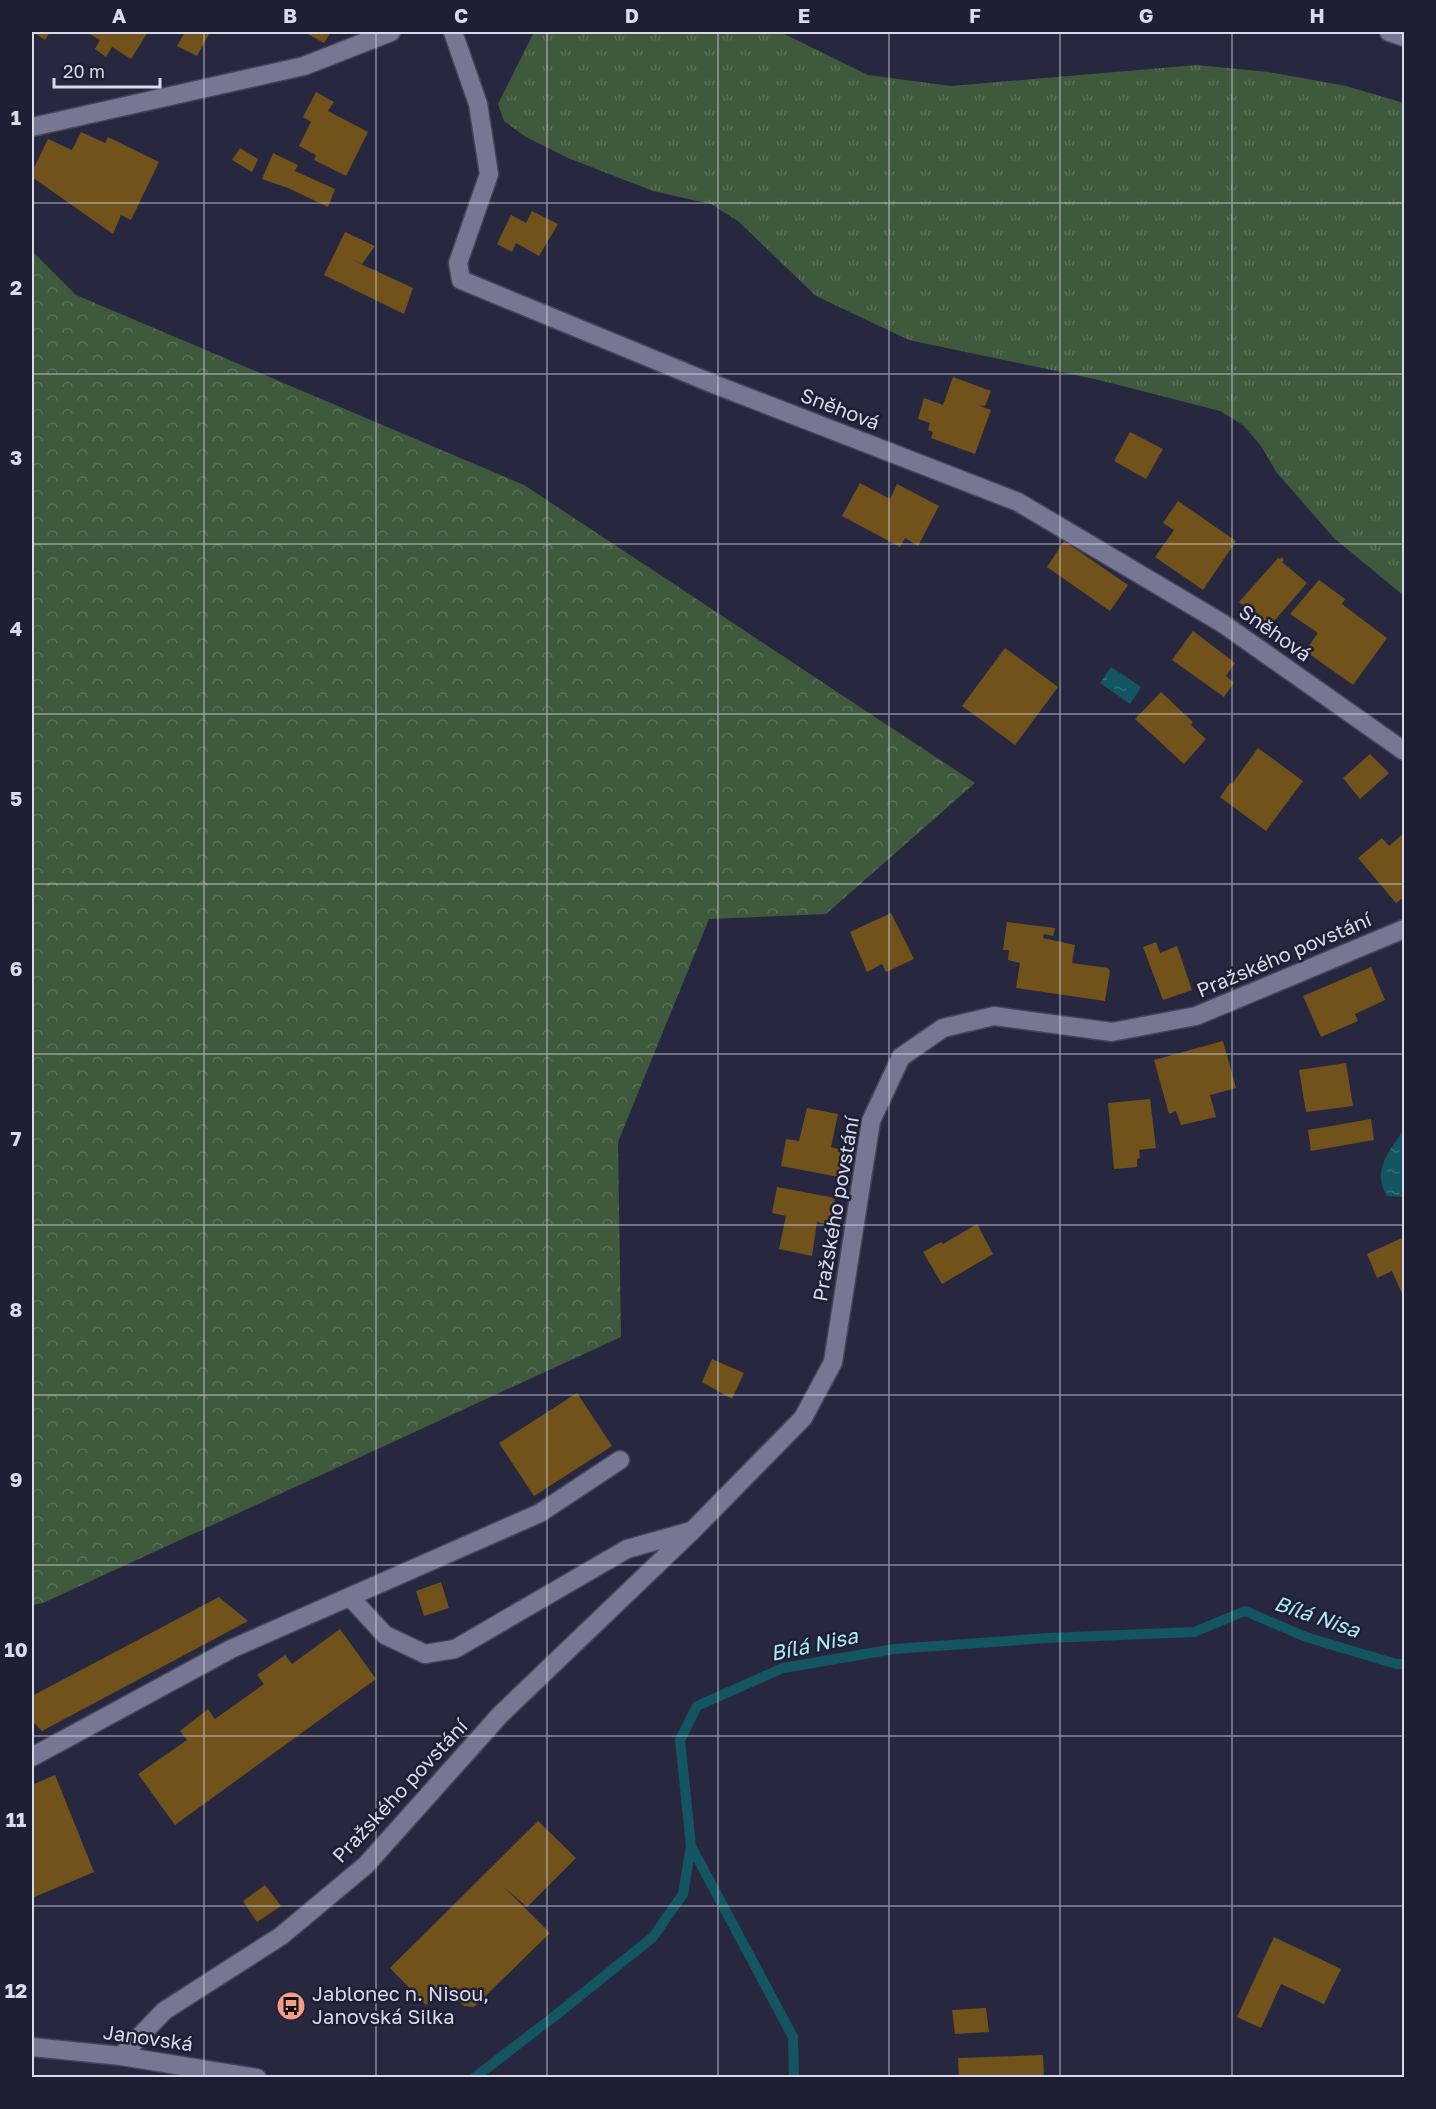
<svg xmlns="http://www.w3.org/2000/svg" width="1436" height="2109" font-family="'Golos Text',sans-serif">
<style>
.grass{fill:url(#grass-tufts)}
.forest{fill:url(#forest-crowns)}
.water{fill:url(#water-ripples)}
.lines{fill:none;stroke-linecap:round;stroke-linejoin:round}
.stream{stroke:#145562;stroke-width:10}
.building{fill:#70521a}
.minor-casing{stroke:#454559;stroke-width:21}
.minor{stroke:#757793;stroke-width:18}
.grid{fill:none;stroke:#d9daea;stroke-width:1.5;stroke-opacity:0.55}
.labels{text-anchor:middle;stroke-width:5;stroke-linejoin:round;paint-order:stroke}
.street-label{font-size:20px;fill:#d9daea;stroke:#1e1f35}
.poi-label{font-size:20px;fill:#d9daea;stroke:#1e1f35;text-anchor:start}
.water-label{font-size:21px;font-style:italic;fill:#acebfa;stroke:#1e1f35}
.neatline{fill:none;stroke:#d9daea;stroke-width:2}
.grid-label{font-size:20px;text-anchor:middle;font-weight:bold;fill:#d9daea}
</style>
<defs>
<pattern id="grass-tufts" width="24" height="20" patternUnits="userSpaceOnUse" patternTransform="scale(1.5)"><rect width="24" height="20" fill="#3f593d"/><path d="M3 7l-1-3M5 7V3M7 7l1-3M15 17l-1-3M17 17v-4M19 17l1-3" fill="none" stroke="#5a7059"/></pattern>
<pattern id="forest-crowns" width="20" height="18" patternUnits="userSpaceOnUse" patternTransform="scale(1.5)"><rect width="20" height="18" fill="#3f593d"/><path d="M2 6a3 3 0 1 1 6 0M12 15a3 3 0 1 1 6 0" fill="none" stroke="#5a7059"/></pattern>
<pattern id="water-ripples" width="26" height="14" patternUnits="userSpaceOnUse" patternTransform="scale(1.5)"><rect width="26" height="14" fill="#145562"/><path d="M2 4q2-2 4 0t4 0M15 11q2-2 4 0t4 0" fill="none" stroke="#366d79"/></pattern>
</defs>
<rect width="100%" height="100%" fill="#272840"/>
<path class="grass" d="M 534,32 L 780,32 L 868,75 L 951,86 L 1197,65 L 1268,72 L 1346,86 L 1404,103 L 1404,596 L 1334,538 L 1277,473 L 1261,446 L 1243,425 L 1220,411 L 1099,380 L 909,340 L 816,296 L 738,221 L 711,204 L 653,191 L 568,158 L 526,137 L 504,121 L 498,104 Z"/>
<path class="forest" d="M 32,251 L 76,295 L 524,485 L 975,783 L 826,914 L 709,919 L 618,1142 L 621,1337 L 43,1603 L 32,1605 Z"/>
<path class="water" d="M 1111,667 L 1141,687 L 1130,704 L 1100,683 Z
M 1404,1129 L 1404,1197 L 1387,1196 C 1371,1171 1390,1150 1404,1129 Z"/>
<g class="lines">
<path class="stream" d="M 691,1846 L 793,2037 L 794,2078
M 474,2078 L 556,2015 L 653,1937 L 683,1894 L 691,1846 L 680,1740 L 697,1706 L 783,1668 L 894,1649 L 1048,1638 L 1194,1632 L 1245,1611 L 1306,1637 L 1396,1664 L 1404,1664"/>
</g>
<path class="building" d="M 33,32 L 50,32 L 45,40 Z
M 86,32 L 148,32 L 131,59 L 112,47 L 106,57 L 95,49 L 100,40 Z
M 185,32 L 210,32 L 197,56 L 177,46 Z
M 304,32 L 331,32 L 324,43 Z
M 316,92 L 334,102 L 328,111 L 368,132 L 346,176 L 314,160 L 316,155 L 299,146 L 311,122 L 303,117 Z
M 81,132 L 105,143 L 108,137 L 159,162 L 131,220 L 121,215 L 113,234 L 32,177 L 32,172 L 48,139 L 72,150 Z
M 240,148 L 258,159 L 252,172 L 232,160 Z
M 273,153 L 298,165 L 295,171 L 335,189 L 328,207 L 288,188 L 262,179 Z
M 532,211 L 558,224 L 539,256 L 516,243 L 512,252 L 497,244 L 511,215 L 526,223 Z
M 345,232 L 375,246 L 362,264 L 348,258 L 413,288 L 404,314 L 324,275 Z
M 953,377 L 991,391 L 985,406 L 978,405 L 991,410 L 975,454 L 931,438 L 933,432 L 928,430 L 930,423 L 918,419 L 924,398 L 943,405 Z
M 1130,432 L 1163,449 L 1146,479 L 1114,461 Z
M 860,483 L 890,499 L 897,484 L 939,506 L 918,546 L 905,538 L 900,547 L 842,516 Z
M 1178,501 L 1236,541 L 1203,590 L 1155,557 L 1174,530 L 1163,523 Z
M 1064,541 L 1128,585 L 1110,611 L 1047,567 Z
M 1282,557 L 1284,560 L 1282,562 L 1307,583 L 1268,628 L 1239,602 L 1278,558 L 1280,559 Z
M 1319,580 L 1345,599 L 1342,604 L 1387,638 L 1353,685 L 1305,651 L 1318,633 L 1290,614 Z
M 1193,631 L 1235,663 L 1226,676 L 1234,683 L 1224,697 L 1172,660 Z
M 1005,648 L 1058,687 L 1015,745 L 962,706 Z
M 1161,692 L 1193,722 L 1191,725 L 1206,739 L 1184,764 L 1135,719 Z
M 1258,748 L 1303,781 L 1266,831 L 1220,797 L 1230,783 L 1232,784 Z
M 1370,754 L 1389,773 L 1360,799 L 1343,778 Z
M 1404,833 L 1404,897 L 1396,903 L 1358,858 L 1382,838 L 1389,846 Z
M 891,913 L 914,959 L 886,972 L 882,964 L 867,972 L 850,932 Z
M 1007,922 L 1055,928 L 1053,936 L 1044,934 L 1043,938 L 1075,945 L 1072,963 L 1108,968 L 1110,971 L 1105,1001 L 1016,988 L 1020,963 L 1008,960 L 1009,950 L 1003,950 Z
M 1156,942 L 1160,953 L 1177,946 L 1192,990 L 1163,1000 L 1143,947 Z
M 1371,967 L 1385,1000 L 1355,1014 L 1358,1021 L 1321,1037 L 1303,996 Z
M 1223,1041 L 1236,1088 L 1210,1095 L 1216,1117 L 1181,1125 L 1176,1111 L 1169,1114 L 1154,1060 Z
M 1346,1063 L 1353,1106 L 1306,1112 L 1299,1070 Z
M 1150,1099 L 1156,1148 L 1139,1150 L 1140,1158 L 1137,1159 L 1137,1167 L 1114,1169 L 1108,1103 Z
M 807,1108 L 838,1114 L 831,1147 L 844,1151 L 839,1177 L 781,1166 L 786,1139 L 799,1141 Z
M 1371,1119 L 1374,1140 L 1311,1151 L 1308,1130 Z
M 777,1187 L 835,1198 L 830,1225 L 817,1222 L 812,1256 L 779,1249 L 786,1216 L 772,1213 Z
M 977,1224 L 993,1254 L 942,1284 L 923,1252 L 941,1242 L 943,1244 Z
M 1404,1237 L 1404,1298 L 1392,1271 L 1377,1278 L 1367,1254 Z
M 712,1359 L 744,1373 L 732,1399 L 702,1382 Z
M 577,1393 L 612,1446 L 534,1496 L 499,1443 Z
M 441,1582 L 449,1608 L 424,1616 L 416,1591 Z
M 219,1597 L 248,1621 L 42,1731 L 34,1723 L 32,1724 L 32,1696 Z
M 340,1629 L 376,1679 L 175,1825 L 138,1774 L 187,1740 L 180,1731 L 208,1709 L 215,1719 L 264,1684 L 257,1675 L 285,1655 L 292,1664 Z
M 55,1775 L 94,1872 L 32,1898 L 32,1785 Z
M 538,1821 L 576,1858 L 527,1907 L 503,1886 L 550,1933 L 474,2007 L 464,2006 L 445,1987 L 426,2005 L 390,1968 Z
M 265,1885 L 281,1906 L 257,1922 L 243,1901 Z
M 1274,1937 L 1341,1969 L 1324,2004 L 1281,1984 L 1261,2028 L 1237,2017 Z
M 986,2008 L 989,2032 L 955,2034 L 952,2010 Z
M 1043,2055 L 1044,2078 L 959,2078 L 958,2058 Z"/>
<g class="lines">
<g class="minor-casing">
<path id="minor" d="M 453,32 L 478,104 L 489,174 L 458,263 L 461,280 L 711,383 L 1018,502 L 1222,623 L 1404,751
M 1389,32 L 1404,37
M 32,127 L 304,66 L 391,32
M 350,1597 L 385,1635 L 425,1654 L 455,1649 L 627,1549 L 691,1531
M 32,1757 L 231,1649 L 540,1513 L 620,1460
M 32,2047 L 121,2056 L 257,2078
M 121,2056 L 164,2011 L 281,1936 L 366,1865 L 500,1715 L 692,1531 L 803,1418 L 833,1362 L 871,1121 L 901,1057 L 943,1028 L 994,1016 L 1112,1032 L 1196,1016 L 1404,929"/>
</g>
<use href="#minor" class="minor"/>
</g>
<path class="grid" d="M 204,32 L 204,2078M 376,32 L 376,2078M 547,32 L 547,2078M 718,32 L 718,2078M 889,32 L 889,2078M 1060,32 L 1060,2078M 1232,32 L 1232,2078M 32,203 L 1404,203M 32,374 L 1404,374M 32,544 L 1404,544M 32,714 L 1404,714M 32,884 L 1404,884M 32,1054 L 1404,1054M 32,1225 L 1404,1225M 32,1395 L 1404,1395M 32,1565 L 1404,1565M 32,1736 L 1404,1736M 32,1906 L 1404,1906"/>
<defs>
<g id="bus-disc" transform="scale(1.5)"><circle r="9.5" fill="#f49e89" stroke="#1e1f35"/><path d="M-5-6H5V4H4V6H2V4H-2V6H-4V4H-5ZM-3.5-4V0h7V-4ZM-3.5 1.2v1.5H-2V1.2ZM2 1.2v1.5H3.5V1.2Z" fill="#111"/></g>
</defs>
<g fill-rule="evenodd">
<use href="#bus-disc" x="291" y="2006"/>
</g>
<g class="labels">
<g class="street-label">
<text transform="translate(840 409) rotate(21)" y="7">Sněhová</text>
<text transform="translate(1275 633) rotate(35)" y="7">Sněhová</text>
<text transform="translate(1284 955) rotate(-23)" y="7">Pražského povstání</text>
<text transform="translate(836 1209) rotate(-80)" y="7">Pražského povstání</text>
<text transform="translate(400 1791) rotate(-47)" y="7">Pražského povstání</text>
<text transform="translate(148 2038) rotate(8)" y="7">Janovská</text>
</g>
<g class="poi-label">
<text x="312" y="2001">Jablonec n. Nisou,<tspan x="312" dy="23">Janovská Silka</tspan></text>
</g>
<g class="water-label">
<text transform="translate(1317 1617) rotate(19)" y="7">Bílá Nisa</text>
<text transform="translate(814 1645) rotate(-12)" y="7">Bílá Nisa</text>
</g>
</g>
<rect width="1436" height="2109" fill="none" stroke="#1e1f35" stroke-width="66"/>
<path d="M54 78v9h106v-9" fill="none" stroke="#d9daea" stroke-width="3"/>
<text x="63" y="78" font-size="18" fill="#d9daea" stroke="#1e1f35" stroke-width="4.5" paint-order="stroke">20 m</text>
<rect x="33" y="33" width="1370" height="2043" class="neatline"/>
<g class="grid-label">
<text x="119" y="23">A</text>
<text x="290" y="23">B</text>
<text x="461" y="23">C</text>
<text x="632" y="23">D</text>
<text x="804" y="23">E</text>
<text x="975" y="23">F</text>
<text x="1146" y="23">G</text>
<text x="1317" y="23">H</text>
<text x="16" y="125">1</text>
<text x="16" y="295">2</text>
<text x="16" y="465">3</text>
<text x="16" y="636">4</text>
<text x="16" y="806">5</text>
<text x="16" y="976">6</text>
<text x="16" y="1146">7</text>
<text x="16" y="1317">8</text>
<text x="16" y="1487">9</text>
<text x="16" y="1657">10</text>
<text x="16" y="1827">11</text>
<text x="16" y="1998">12</text>
</g>
</svg>
